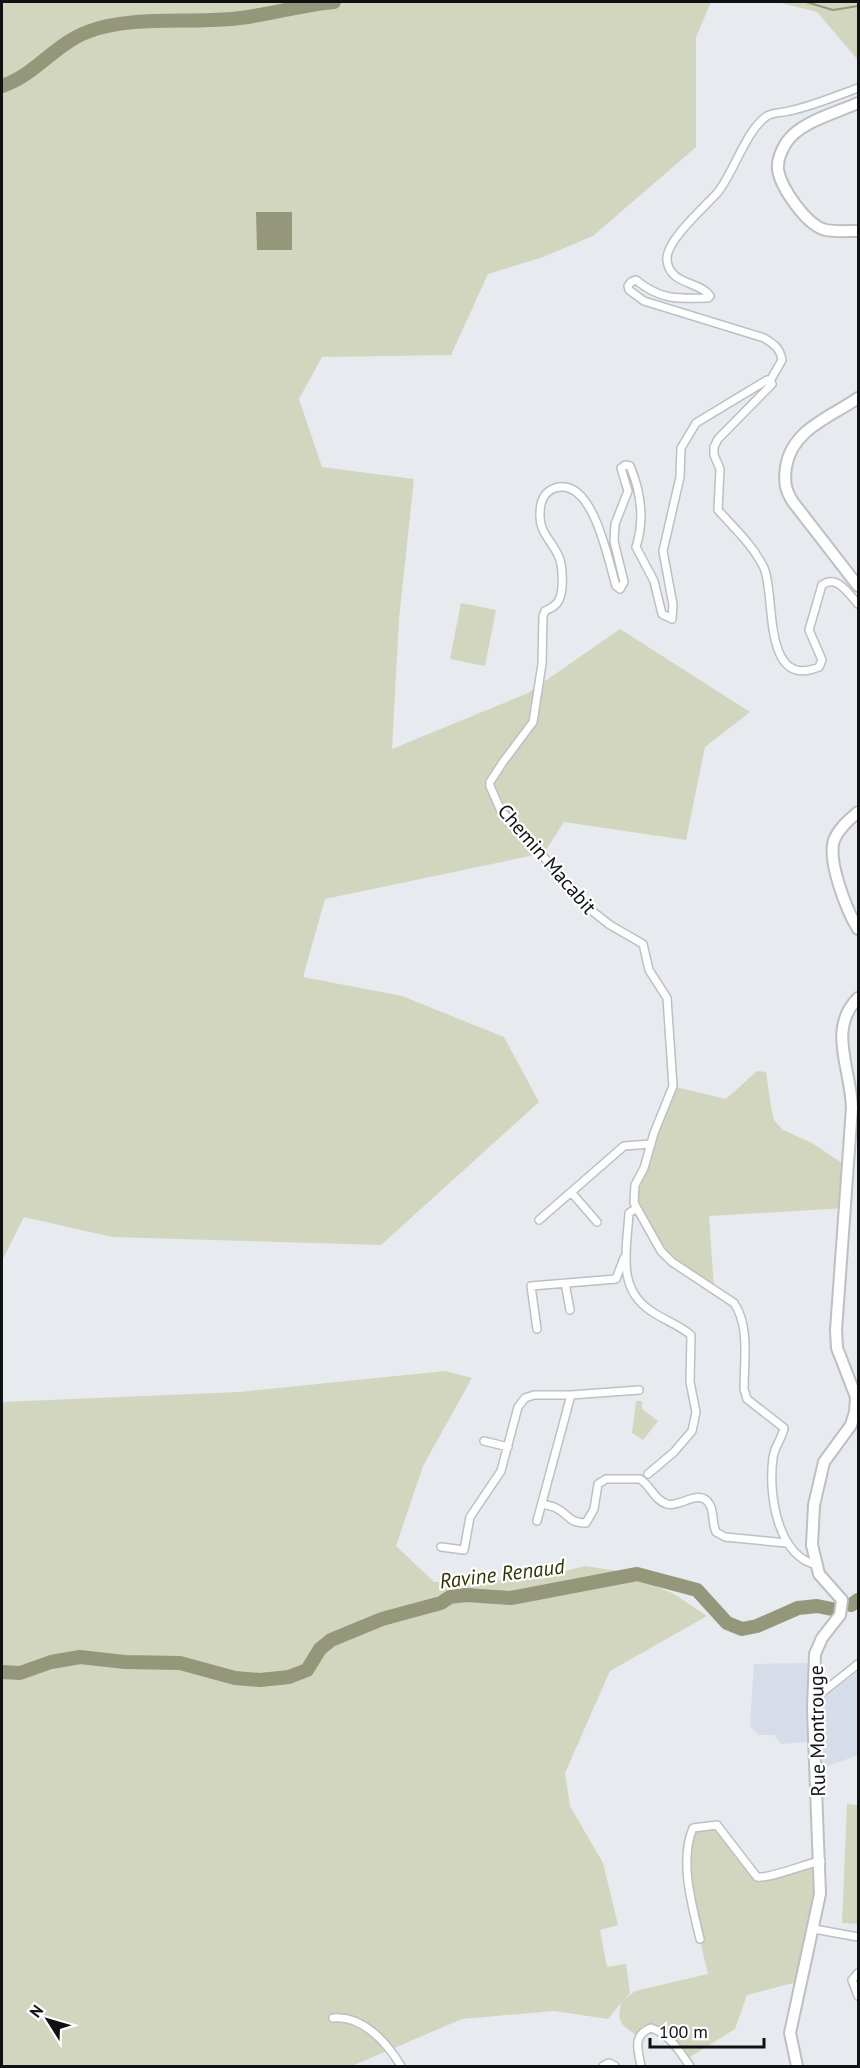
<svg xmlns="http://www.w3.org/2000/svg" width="860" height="2068" font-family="'PT Sans',sans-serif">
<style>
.built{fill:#d6dde8}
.green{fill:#d3d6be}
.water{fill:#94977a}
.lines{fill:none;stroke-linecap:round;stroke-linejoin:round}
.stream{stroke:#94977a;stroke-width:2}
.river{stroke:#94977a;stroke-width:14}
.street-casing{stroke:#bcbfc3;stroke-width:10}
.primary-casing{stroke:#bcbfc3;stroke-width:14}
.street{stroke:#fff;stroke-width:7}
.primary{stroke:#fff;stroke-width:10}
.labels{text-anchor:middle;stroke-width:4.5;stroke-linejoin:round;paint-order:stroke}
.street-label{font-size:20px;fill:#101113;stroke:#fff}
.water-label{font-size:21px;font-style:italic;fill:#313400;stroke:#fff}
</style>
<rect width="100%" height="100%" fill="#e7eaee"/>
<path class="built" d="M 808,1663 L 809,1742 L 781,1744 L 774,1735 L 759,1735 L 750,1726 L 754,1664 Z
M 858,1671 L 858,1755 L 823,1768 L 819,1702 Z"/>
<path class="green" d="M 2,2 L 711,2 L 696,37 L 696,147 L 593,236 L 543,257 L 488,274 L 451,355 L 322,357 L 299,399 L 322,467 L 414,479 L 399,619 L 392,749 L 528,693 L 620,629 L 750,712 L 705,747 L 686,840 L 564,822 L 544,853 L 325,899 L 303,977 L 402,996 L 504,1037 L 539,1102 L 381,1245 L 112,1237 L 24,1217 L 2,1261 Z
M 777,2 L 858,2 L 858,60 L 817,12 Z
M 461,603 L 496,610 L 485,666 L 450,659 Z
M 757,1071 L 766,1072 L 771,1107 L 774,1120 L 783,1130 L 812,1143 L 848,1167 L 845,1208 L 709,1216 L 714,1287 L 672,1262 L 639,1212 L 635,1185 L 654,1133 L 676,1087 L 726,1099 Z
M 445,1371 L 472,1378 L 423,1466 L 396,1546 L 434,1582 L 540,1578 L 585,1566 L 623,1572 L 674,1594 L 707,1616 L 610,1671 L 565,1773 L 570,1806 L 603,1863 L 618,1925 L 600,1930 L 607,1967 L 626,1964 L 630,1993 L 624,2000 L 635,1991 L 708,1974 L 694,1916 L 687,1865 L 693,1828 L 717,1825 L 757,1877 L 821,1861 L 801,1981 L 747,1995 L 735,2029 L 685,2060 L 670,2040 L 670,2033 L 651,2028 L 639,2037 C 621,2024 617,2025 621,2003 L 608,2019 L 554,2011 L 462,2019 L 352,2066 L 2,2066 L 2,1402 L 239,1392 Z
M 636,1401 L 642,1401 L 642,1409 L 658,1421 L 643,1440 L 632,1433 Z
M 847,1804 L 858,1805 L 858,1924 L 842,1923 Z"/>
<path class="water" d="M 256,212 L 292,212 L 292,250 L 257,250 Z"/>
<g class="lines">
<path class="stream" d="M 806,2 L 833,10 L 858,6"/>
<path class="river" d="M 2,86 C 36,75 55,43 90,31 C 130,16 187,23 231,19 C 266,16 299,5 334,2
M 851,1605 L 858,1600
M 2,1672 L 20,1673 L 51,1662 L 80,1657 L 125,1662 L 180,1663 L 235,1678 L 260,1680 L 289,1677 L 307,1670 L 320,1649 L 331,1640 L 382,1619 L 441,1603 L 450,1597 L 466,1595 L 511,1598 L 637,1574 L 697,1590 L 727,1623 L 742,1629 L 757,1626 L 798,1608 L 817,1606 L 832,1609"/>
<g class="street-casing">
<path id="street" d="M 858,88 C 836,96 813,106 789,111 C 781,113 775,112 767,116 C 746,130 734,172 718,192 C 705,207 665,241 667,260 C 669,285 700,281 710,296 L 708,298 C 678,299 660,300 636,280 L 631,282 L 628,286 L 629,290 L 644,301 L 764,338 C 774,344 780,348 782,360 L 770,381 L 772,384 L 718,439 L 714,447 L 714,455 L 720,469 L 718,510 C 734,528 753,545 764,568 C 776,593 761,691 819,667 L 822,660 L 809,630 L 822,585 C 837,574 848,593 858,604
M 770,381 L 767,380 L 696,423 L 681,448 L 680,477 L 663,551 L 673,605 L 672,619 L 662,614 L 654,581 L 636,547 C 645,519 641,492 630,466 L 625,465 L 621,468 L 628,491 L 615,524 L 614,541 L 624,582 L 620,589 L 616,586 C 608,560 593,476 555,488 C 543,492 540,503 540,514 C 539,532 551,540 558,555 C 563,564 564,590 559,600 C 556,606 551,608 545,611 L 543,616 L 542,664 L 533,722 L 503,762 L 490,782 L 490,786 L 501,811 L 532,842 L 577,899 L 610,925 L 643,944 L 649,970 L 667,998 L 673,1086 L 654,1133 L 644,1168 L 635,1185 L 634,1203 L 661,1251 L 672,1262 L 734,1303 C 750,1326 744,1362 744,1389 L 747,1399 L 784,1428 C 782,1439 774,1447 773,1458 C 768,1493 777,1556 817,1565
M 571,1192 L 597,1222
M 637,1208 L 629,1213 C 627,1249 616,1288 651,1311 C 664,1320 679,1325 691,1335 L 690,1382 L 696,1412 L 692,1431 L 674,1452 L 648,1474
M 539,1220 L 624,1146 L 651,1144
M 565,1283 L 570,1310
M 537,1329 L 531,1286 L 616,1279 L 624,1258
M 484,1441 L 508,1447
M 542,1504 C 546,1505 552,1506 556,1508 C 569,1514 568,1523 586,1523 L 594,1509 L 598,1484 L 606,1479 L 640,1479 C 650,1485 655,1501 667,1504 C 680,1508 700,1487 710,1505 C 714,1512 712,1524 716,1532 L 725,1537 L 786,1543
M 537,1521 L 571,1395
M 441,1547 L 464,1550 L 470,1517 L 501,1471 L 518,1407 L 525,1398 L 534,1395 L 571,1395 L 639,1390
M 814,1699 L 858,1664
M 814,1929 L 858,1937
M 700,1939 C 692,1905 679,1861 693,1828 L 717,1825 L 757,1877 C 769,1879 805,1864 821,1861
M 858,1973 L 852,1980 L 858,1996
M 333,2018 C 363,2015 387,2043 401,2066
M 603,2066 L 609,2063 L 615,2066
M 641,2066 C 638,2050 632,2035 651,2028 C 670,2034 679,2051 690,2066"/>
</g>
<g class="primary-casing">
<path id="primary" d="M 858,103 C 836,113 799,122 786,143 C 781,151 777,161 778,170 C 781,188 807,226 826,230 C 836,232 848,231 858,231
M 858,398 C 831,417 792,429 786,467 C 784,481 785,490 793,502 L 858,586
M 858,812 C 849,820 839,828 834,840 C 827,861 847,911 858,929
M 797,2066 L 790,2033 L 820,1894 L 813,1710 L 815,1654 L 822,1638 L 840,1615 L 842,1600 L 819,1574 L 812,1545 L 814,1505 L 824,1462 L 851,1425 L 855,1412 L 856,1397 L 837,1348 L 836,1330 L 852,1108 C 851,1068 827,1029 858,998"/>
</g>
<use href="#street" class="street"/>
<use href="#primary" class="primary"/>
</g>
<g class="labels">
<g class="street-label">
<text transform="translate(547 859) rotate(49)" y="7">Chemin Macabit</text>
<text transform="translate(817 1731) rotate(-91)" y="7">Rue Montrouge</text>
</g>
<g class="water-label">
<text transform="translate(502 1574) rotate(-7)" y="7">Ravine Renaud</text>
</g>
</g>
<rect width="860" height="2068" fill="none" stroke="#101113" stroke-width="6"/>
<g transform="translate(48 2020) rotate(307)" stroke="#ffffff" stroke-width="4.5" paint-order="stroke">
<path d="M0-4.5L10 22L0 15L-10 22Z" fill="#101113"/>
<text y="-9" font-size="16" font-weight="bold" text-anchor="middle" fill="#101113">N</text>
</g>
<path d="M650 2038v9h114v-9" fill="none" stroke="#101113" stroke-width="3"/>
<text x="659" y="2038" font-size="18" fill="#101113" stroke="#ffffff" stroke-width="4.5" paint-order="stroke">100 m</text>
</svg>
